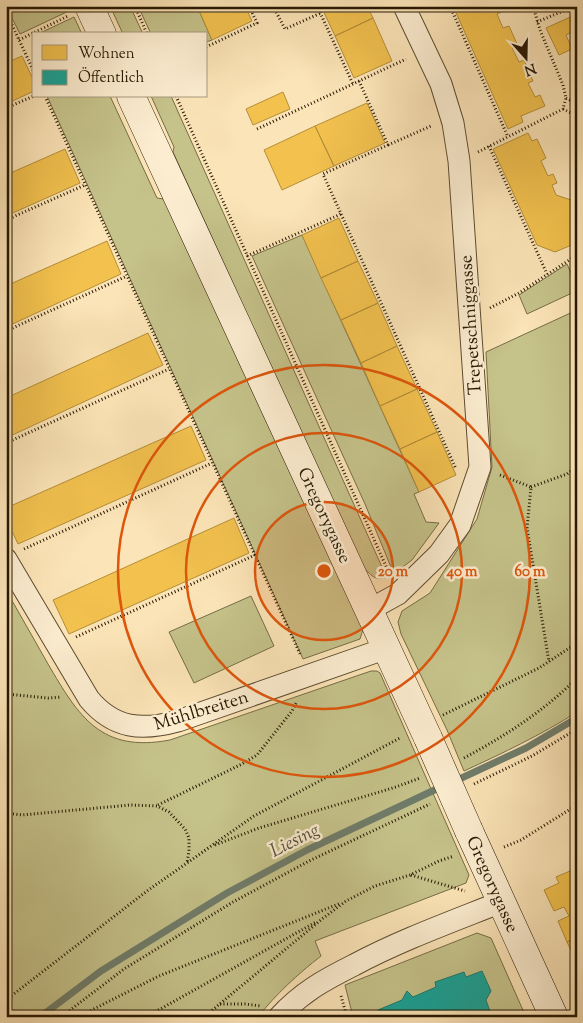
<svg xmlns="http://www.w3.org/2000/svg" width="583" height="1023" font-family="'Sorts Mill Goudy',serif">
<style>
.green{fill:#c5c28a;stroke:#766d46}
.homes{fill:#f2c14e;stroke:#b58e37}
.public{fill:#17a398;stroke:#1c796b}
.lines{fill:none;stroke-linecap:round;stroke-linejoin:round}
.stream{stroke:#6f7c6a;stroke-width:7}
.street-casing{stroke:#5c4b2f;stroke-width:23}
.secondary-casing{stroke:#271802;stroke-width:29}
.path{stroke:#271802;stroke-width:3;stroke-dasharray:1 2.5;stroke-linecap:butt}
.street{stroke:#fcedd0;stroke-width:21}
.secondary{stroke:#fcedd0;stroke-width:28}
.secondary-bridge-casing{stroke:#271802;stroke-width:29;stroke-linecap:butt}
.secondary-bridge{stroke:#fcedd0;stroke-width:28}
.ring{fill:none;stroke:#de560c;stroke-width:2.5}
.labels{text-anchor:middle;stroke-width:5;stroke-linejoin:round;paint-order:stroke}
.street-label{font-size:18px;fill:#271802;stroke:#fcedd0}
.water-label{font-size:19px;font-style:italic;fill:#51523f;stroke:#fcedd0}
.centre{fill:#de560c;stroke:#fcedd0;stroke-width:2.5}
.ring-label{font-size:15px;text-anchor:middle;font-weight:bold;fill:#de560c;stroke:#fcedd0;stroke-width:5;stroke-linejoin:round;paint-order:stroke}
</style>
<rect width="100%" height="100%" fill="#fbe4b7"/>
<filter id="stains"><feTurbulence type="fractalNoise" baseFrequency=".004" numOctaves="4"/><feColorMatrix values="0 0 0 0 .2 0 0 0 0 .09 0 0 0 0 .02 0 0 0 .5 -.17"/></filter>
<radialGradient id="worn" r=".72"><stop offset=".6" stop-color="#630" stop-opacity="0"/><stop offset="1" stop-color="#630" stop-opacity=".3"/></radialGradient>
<path class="green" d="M 6,6 L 70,6 L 71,10 L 20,34 Z
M 110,6 L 130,6 L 143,34 L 123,34 Z
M 138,6 L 197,6 L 212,40 L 206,42 L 206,34 L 151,34 Z
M 74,17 L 82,34 L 38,34 Z
M 47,96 L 110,96 L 157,198 L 170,200 L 364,626 L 360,639 L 303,659 Z
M 151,96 L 171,96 L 386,576 L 385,578 C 373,581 370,573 362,566 L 173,152 L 174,147 Z
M 302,235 L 419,492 L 414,494 L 426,522 L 439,523 L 412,560 L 396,572 L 393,572 L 365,504 L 252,256 Z
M 567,264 L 577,287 L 572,293 L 527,314 L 519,295 Z
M 577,310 L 577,712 C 541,735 503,753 464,771 L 447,730 L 401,634 L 398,622 L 402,611 L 430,593 L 477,519 L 492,467 L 486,352 Z
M 6,590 C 20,615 34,639 48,664 C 79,717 101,753 170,740 L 371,671 L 377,671 L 380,673 L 469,875 L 466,883 L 315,941 L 321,956 C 298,974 276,994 258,1017 L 6,1017 Z
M 251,596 L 274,646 L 194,683 L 169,632 Z
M 477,933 L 491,938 L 526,1017 L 353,1017 L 345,985 Z"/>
<path class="homes" d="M 197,6 L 245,6 L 252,21 L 212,40 Z
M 321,6 L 367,6 L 373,18 L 335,36 Z
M 453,6 L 499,6 L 502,12 L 497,14 L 503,28 L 509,26 L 518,46 L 512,48 L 519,62 L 524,60 L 533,81 L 528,83 L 535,97 L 540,95 L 545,106 L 521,116 L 523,122 L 508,129 Z
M 577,14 L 577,30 L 566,35 L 572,49 L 559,55 L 546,28 Z
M 373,18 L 392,61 L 354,78 L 335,36 Z
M 22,56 L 34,81 L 34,91 L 6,104 L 6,63 Z
M 283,92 L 290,109 L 253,125 L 246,109 Z
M 367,103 L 385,143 L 334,166 L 315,126 Z
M 315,126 L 334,166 L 282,190 L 264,150 Z
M 528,133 L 532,141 L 537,139 L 546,158 L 541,161 L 548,176 L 553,174 L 557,183 L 552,185 L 556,195 L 574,201 L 577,200 L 577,236 L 572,239 L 574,244 L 555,252 L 537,245 L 493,149 Z
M 65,149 L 80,183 L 6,216 L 6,175 Z
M 339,218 L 358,261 L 321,278 L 302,235 Z
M 107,241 L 121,274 L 6,327 L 6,286 Z
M 358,261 L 378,303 L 341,320 L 321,278 Z
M 378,303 L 397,346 L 361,363 L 341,320 Z
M 148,333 L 163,365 L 6,438 L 6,398 Z
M 397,346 L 417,389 L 380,406 L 361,363 Z
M 417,389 L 437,432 L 400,449 L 380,406 Z
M 191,426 L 206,460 L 18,544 L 6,518 L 6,508 Z
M 437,432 L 456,475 L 419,492 L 400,449 Z
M 234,518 L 249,553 L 69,634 L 53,600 Z
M 577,868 L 577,938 L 567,942 L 558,921 L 569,916 L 564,907 L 554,911 L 544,890 L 559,883 L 556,877 Z
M 577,938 L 577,963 L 567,942 Z"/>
<path class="public" d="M 482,971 L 491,991 L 486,1000 L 492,1017 L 380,1017 L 378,1010 L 402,1000 L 407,991 L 413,997 L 436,987 L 435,982 L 464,972 L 466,977 Z"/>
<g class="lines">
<path class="stream" d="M 453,782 L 526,748 L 577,718
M 40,1017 L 101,971 L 227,893 L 307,850 L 443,786"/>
<g class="street-casing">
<path id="street" d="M 6,559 L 89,699 C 114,729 142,731 178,721 L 387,648
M 369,610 L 398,594 L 439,554 L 460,525 L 480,467 L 459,161 L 453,123 L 441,84 L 404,6
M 279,1017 C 302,992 324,980 354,965 C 401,940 451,922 501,902"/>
</g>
<g class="secondary-casing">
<path id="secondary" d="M 89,6 L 102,34
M 131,96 L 428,738
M 469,831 L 554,1017"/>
</g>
<path class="path" d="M 135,6 L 147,34
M 273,6 L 285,29 L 321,13
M 317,6 L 353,84
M 450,6 L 508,137
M 431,10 L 439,6
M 6,12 L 34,72
M 537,22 L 575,6
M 19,40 L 68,16
M 206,47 L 257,23 L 249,6
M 359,81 L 388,145 L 323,174 L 456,469
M 45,96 L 301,656
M 176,96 L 389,573
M 566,98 L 570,100 L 577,97
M 6,108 L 34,96
M 563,109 L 577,116
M 257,129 L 406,59
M 388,145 L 431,126
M 489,146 L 547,274
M 478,152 L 563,109 L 566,98 L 563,85 L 540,30 L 533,6
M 6,220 L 85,185
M 247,256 L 341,214
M 490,308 L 519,293 L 577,255
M 6,331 L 127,276
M 6,443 L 169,369
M 500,475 L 531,487 L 527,528 L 549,662
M 531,487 L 567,474 L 577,466
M 24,549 L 212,463
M 76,637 L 255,555
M 6,694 L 48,698 L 61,697
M 443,715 L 539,668 L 577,643
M 464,758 C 505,736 544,711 577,678
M 474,784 L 532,756 L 577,729
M 158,805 L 242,764 L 257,755 L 292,711 L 296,703
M 6,813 L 22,815 L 130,805 L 157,806 L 169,812 L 185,829 L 189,838 L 189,851 L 187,863
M 215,845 L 259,828 L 396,787 L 420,778
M 504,847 L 521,840 L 577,805
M 411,875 L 465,891
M 341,996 L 347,1017
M 6,1000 L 147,891 L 254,816 L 400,738
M 220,1004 L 245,1004 L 261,1006
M 61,1017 L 124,969 L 233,902 L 311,860 L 430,804
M 78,1017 L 159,976 L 341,903
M 146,1017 L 316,922
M 204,1017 L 322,919 L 346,901 L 375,886 L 410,875 L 439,861 L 454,856"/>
<use href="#street" class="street"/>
<use href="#secondary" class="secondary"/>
<g class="secondary-bridge-casing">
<path id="secondary-bridge" d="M 428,738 L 469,831"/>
</g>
<use href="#secondary-bridge" class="secondary-bridge"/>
</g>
<circle cx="324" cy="571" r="69" fill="#de560c" fill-opacity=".12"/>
<g class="ring">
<circle cx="324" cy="571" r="69"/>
<circle cx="324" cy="571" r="138"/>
<circle cx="324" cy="571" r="206"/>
</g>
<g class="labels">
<g class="street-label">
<text transform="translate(470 325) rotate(-94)" y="6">Trepetschniggasse</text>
<text transform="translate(325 515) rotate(65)" y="6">Gregorygasse</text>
<text transform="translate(201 710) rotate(-17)" y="6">Mühlbreiten</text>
<text transform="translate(493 884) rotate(66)" y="6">Gregorygasse</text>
</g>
<g class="water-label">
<text transform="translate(294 839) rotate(-27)" y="7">Liesing</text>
</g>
</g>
<circle cx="324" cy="571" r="8" class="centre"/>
<g class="ring-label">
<text x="393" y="576">20 m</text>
<text x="462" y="576">40 m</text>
<text x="530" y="576">60 m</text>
</g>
<rect width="583" height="1023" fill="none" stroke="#fbe4b7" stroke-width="25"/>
<rect x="8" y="8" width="568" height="1008" fill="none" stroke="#271802" stroke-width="2.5"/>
<rect x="12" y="12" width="558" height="998" fill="none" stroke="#271802"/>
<rect x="32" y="32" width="175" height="65" fill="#fcedd0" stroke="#a7987e"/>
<rect x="42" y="45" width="25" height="15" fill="#f2c14e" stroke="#a7987e"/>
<text x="78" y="58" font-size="15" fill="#271802">Wohnen</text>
<rect x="42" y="70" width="25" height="15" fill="#17a398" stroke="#a7987e"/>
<text x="78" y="82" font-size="15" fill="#271802">Öffentlich</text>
<g transform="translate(526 58) rotate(160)" stroke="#fcedd0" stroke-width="4" paint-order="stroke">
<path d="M0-4L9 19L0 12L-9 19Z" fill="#271802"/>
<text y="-8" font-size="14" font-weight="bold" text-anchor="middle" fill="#271802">N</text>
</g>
<rect width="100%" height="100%" filter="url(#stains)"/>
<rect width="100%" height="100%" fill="url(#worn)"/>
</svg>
